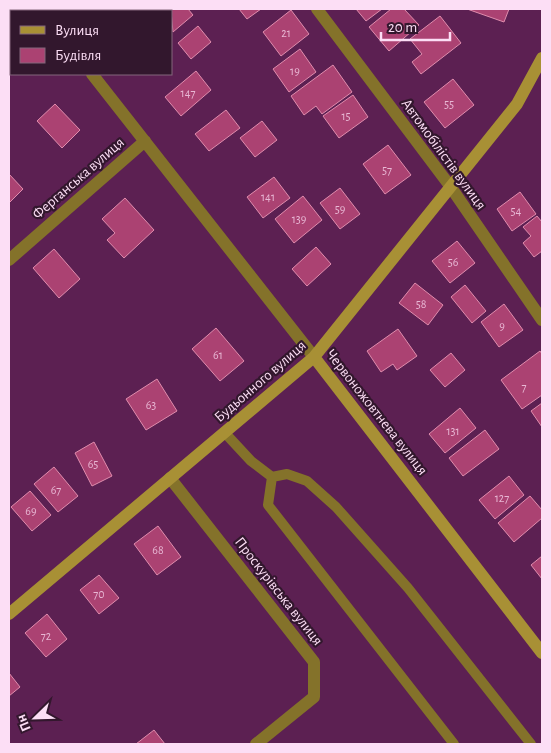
<svg xmlns="http://www.w3.org/2000/svg" width="551" height="753" font-family="'Alegreya Sans',sans-serif">
<style>
.building{fill:#ab4272;stroke:#e08cad}
.lines{fill:none;stroke-linecap:round;stroke-linejoin:round}
.lane{stroke:#84722a;stroke-width:10}
.street{stroke:#84722a;stroke-width:12}
.secondary{stroke:#a89035;stroke-width:12}
.labels{text-anchor:middle;stroke-width:4.5;stroke-linejoin:round;paint-order:stroke}
.number-label{font-size:12px;fill:#e8b7d4}
.street-label{font-size:15px;fill:#fcdef5;stroke:#32172d}
</style>
<rect width="100%" height="100%" fill="#5c2052"/>
<path class="building" d="M 168,9 L 188,9 L 193,15 L 173,32 L 171,11 L 165,11 Z
M 239,9 L 261,9 L 247,19 Z
M 356,9 L 382,9 L 366,21 Z
M 391,9 L 404,9 L 419,25 L 389,51 L 369,27 Z
M 467,9 L 509,9 L 504,22 Z
M 291,10 L 309,34 L 281,56 L 263,32 Z
M 440,16 L 461,43 L 421,74 L 412,62 L 422,54 L 410,39 Z
M 198,26 L 211,42 L 191,59 L 178,43 Z
M 300,49 L 316,72 L 289,92 L 273,69 Z
M 333,65 L 352,92 L 322,114 L 316,106 L 304,115 L 291,96 Z
M 196,71 L 211,90 L 181,116 L 165,97 Z
M 453,79 L 474,105 L 445,128 L 424,102 Z
M 353,95 L 368,117 L 339,138 L 323,116 Z
M 55,104 L 80,130 L 62,148 L 37,121 Z
M 226,110 L 240,128 L 209,151 L 195,134 Z
M 262,121 L 277,140 L 255,157 L 240,138 Z
M 388,145 L 411,175 L 385,194 L 363,164 Z
M 9,174 L 23,189 L 9,203 Z
M 274,177 L 290,198 L 263,218 L 247,197 Z
M 340,188 L 360,214 L 340,229 L 320,203 Z
M 520,192 L 536,214 L 512,231 L 497,209 Z
M 303,196 L 322,220 L 294,243 L 275,219 Z
M 125,198 L 154,230 L 124,258 L 107,240 L 115,233 L 102,219 Z
M 537,216 L 542,222 L 542,251 L 534,257 L 523,243 L 531,236 L 523,227 Z
M 457,241 L 475,263 L 450,283 L 432,261 Z
M 316,247 L 331,264 L 307,286 L 292,269 Z
M 54,249 L 80,279 L 59,298 L 33,268 Z
M 415,283 L 443,305 L 428,325 L 399,303 Z
M 465,285 L 486,311 L 472,323 L 451,297 Z
M 504,304 L 523,330 L 499,347 L 481,322 Z
M 216,328 L 244,361 L 220,381 L 192,349 Z
M 398,329 L 417,356 L 397,370 L 393,364 L 381,372 L 367,351 Z
M 540,351 L 542,354 L 542,395 L 522,409 L 501,380 Z
M 451,353 L 465,370 L 445,387 L 430,370 Z
M 157,379 L 177,411 L 146,430 L 126,399 Z
M 542,403 L 542,427 L 531,411 Z
M 460,408 L 476,428 L 445,453 L 429,434 Z
M 485,430 L 499,449 L 463,476 L 449,458 Z
M 94,442 L 112,476 L 92,486 L 75,453 Z
M 54,467 L 78,496 L 58,512 L 34,484 Z
M 509,476 L 524,495 L 495,519 L 479,500 Z
M 30,491 L 51,515 L 32,531 L 11,507 Z
M 530,496 L 542,510 L 542,518 L 514,542 L 498,523 Z
M 158,526 L 181,557 L 157,575 L 134,544 Z
M 542,556 L 542,579 L 531,565 Z
M 99,575 L 119,598 L 99,614 L 80,590 Z
M 47,614 L 67,639 L 46,657 L 25,633 Z
M 9,673 L 20,687 L 9,696 Z
M 154,730 L 165,744 L 136,744 Z"/>
<g class="lines">
<path class="lane" d="M 225,433 L 251,461 L 272,477 L 268,505 L 454,744
M 272,477 L 287,474 L 307,481 L 336,507 L 408,588 L 531,744"/>
<path class="street" d="M 41,9 L 43,11
M 317,9 L 450,186 L 542,320
M 92,74 L 314,357
M 9,260 L 145,141
M 170,478 L 314,662 L 314,697 L 256,744"/>
<path class="secondary" d="M 314,357 L 542,653
M 9,614 L 314,357 L 517,104 L 542,58"/>
</g>
<g class="labels">
<g class="number-label">
<text x="286" y="37">21</text>
<text x="295" y="75">19</text>
<text x="188" y="97">147</text>
<text x="449" y="108">55</text>
<text x="346" y="120">15</text>
<text x="387" y="174">57</text>
<text x="268" y="201">141</text>
<text x="340" y="213">59</text>
<text x="516" y="215">54</text>
<text x="299" y="223">139</text>
<text x="453" y="266">56</text>
<text x="421" y="308">58</text>
<text x="502" y="330">9</text>
<text x="218" y="359">61</text>
<text x="524" y="391">7</text>
<text x="151" y="409">63</text>
<text x="453" y="435">131</text>
<text x="93" y="468">65</text>
<text x="56" y="494">67</text>
<text x="502" y="502">127</text>
<text x="31" y="515">69</text>
<text x="158" y="554">68</text>
<text x="99" y="598">70</text>
<text x="46" y="640">72</text>
</g>
<g class="street-label">
<text transform="translate(444 154) rotate(54)" y="5">Автомобілістів вулиця</text>
<text transform="translate(78 178) rotate(-41)" y="5">Ферганська вулиця</text>
<text transform="translate(260 381) rotate(-41)" y="5">Будьонного вулиця</text>
<text transform="translate(377 412) rotate(52)" y="5">Червоножовтнева вулиця</text>
<text transform="translate(279 591) rotate(52)" y="5">Проскурівська вулиця</text>
</g>
</g>
<rect width="551" height="753" fill="none" stroke="#fcdef5" stroke-width="20"/>
<rect x="10" y="10" width="162" height="65" fill="#32172d" stroke="#83677d"/>
<rect x="20" y="26" width="25" height="8" fill="#a89035" stroke="#83677d"/>
<text x="55" y="35" font-size="15" fill="#fcdef5">Вулиця</text>
<rect x="20" y="48" width="25" height="15" fill="#ab4272" stroke="#83677d"/>
<text x="55" y="60" font-size="15" fill="#fcdef5">Будівля</text>
<g transform="translate(35 718) rotate(247)" stroke="#32172d" stroke-width="4" paint-order="stroke">
<path d="M0-4L9 19L0 12L-9 19Z" fill="#fcdef5"/>
<text y="-8" font-size="14" font-weight="bold" text-anchor="middle" fill="#fcdef5">Пн</text>
</g>
<path d="M381 32v8h69v-8" fill="none" stroke="#fcdef5" stroke-width="2.5"/>
<text x="388" y="32" font-size="15" fill="#fcdef5" stroke="#32172d" stroke-width="4" paint-order="stroke">20 m</text>
</svg>
